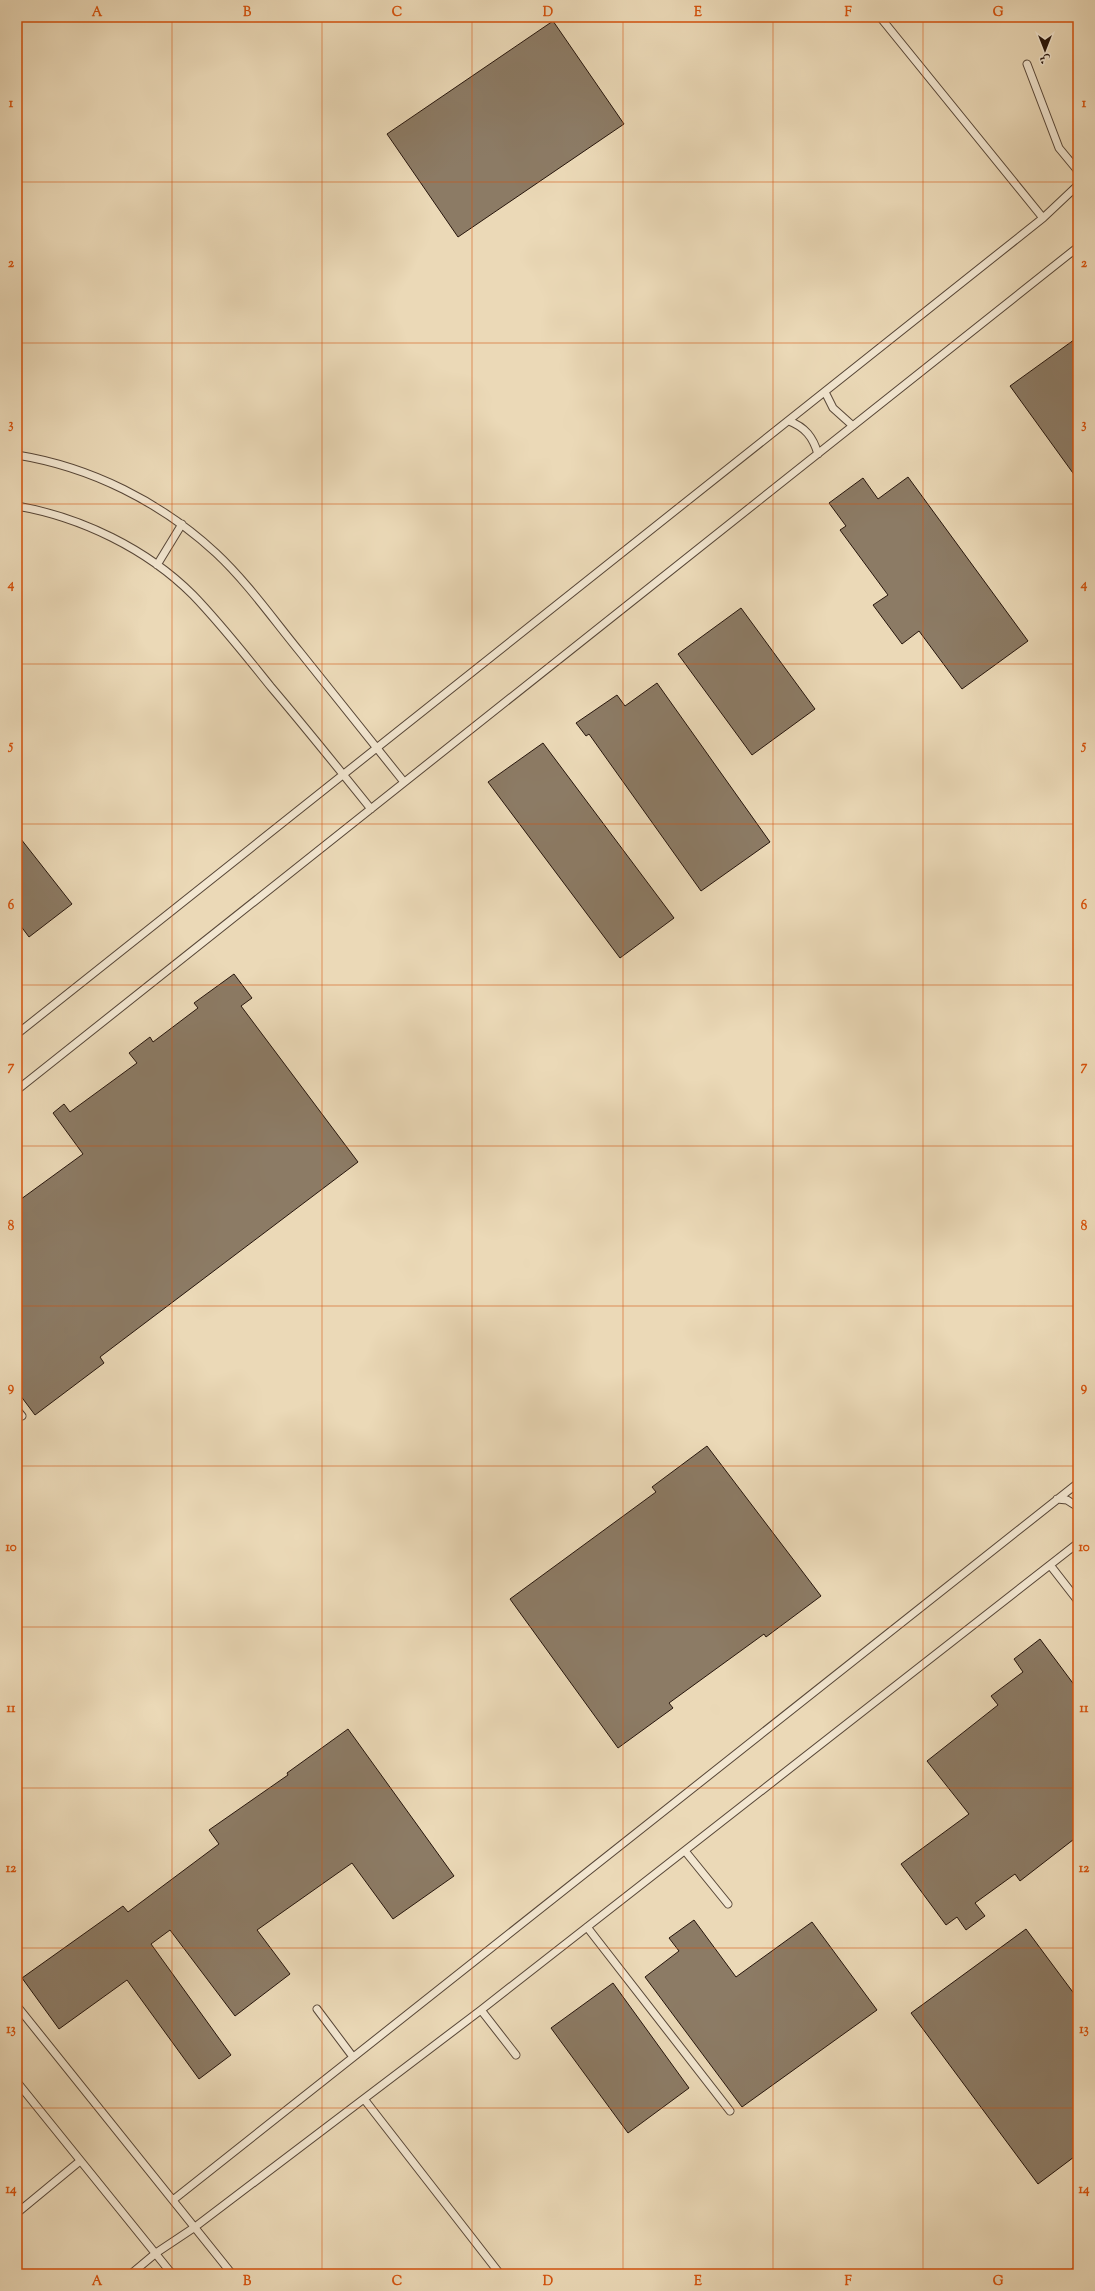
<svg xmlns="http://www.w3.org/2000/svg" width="1095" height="2291" font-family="'Sorts Mill Goudy',Amiri,serif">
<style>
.building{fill:#8c7b65;stroke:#26150c}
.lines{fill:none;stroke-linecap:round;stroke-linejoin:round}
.service-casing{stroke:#574637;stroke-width:9}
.service{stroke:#f2e6d0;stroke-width:7}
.grid{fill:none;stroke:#d5520c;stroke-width:1;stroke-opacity:0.55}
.neatline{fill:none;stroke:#d5520c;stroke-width:1.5}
.grid-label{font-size:13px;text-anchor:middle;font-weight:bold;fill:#d5520c}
</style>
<rect width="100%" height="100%" fill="#ebd9b7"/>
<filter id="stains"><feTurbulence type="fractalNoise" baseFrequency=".005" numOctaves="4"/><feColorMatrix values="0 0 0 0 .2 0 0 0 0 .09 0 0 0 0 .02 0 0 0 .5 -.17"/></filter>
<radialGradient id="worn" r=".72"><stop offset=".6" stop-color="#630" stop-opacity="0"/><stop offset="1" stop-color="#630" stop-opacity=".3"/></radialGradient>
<path class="building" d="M 553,21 L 624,124 L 458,237 L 387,134 Z
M 1078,337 L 1078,480 L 1010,386 Z
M 908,477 L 1028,641 L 962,689 L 919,631 L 902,644 L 873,605 L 888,595 L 840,530 L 846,526 L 829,503 L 863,478 L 878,499 Z
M 741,608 L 815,709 L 752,755 L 678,654 Z
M 657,683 L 770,842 L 701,891 L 589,734 L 586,736 L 576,723 L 617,695 L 625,706 Z
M 543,743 L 674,918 L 620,958 L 488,782 Z
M 17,834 L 72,904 L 29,937 L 17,921 Z
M 234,974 L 252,998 L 241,1006 L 358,1162 L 100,1357 L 104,1363 L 35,1415 L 17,1391 L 17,1202 L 83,1154 L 53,1113 L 64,1104 L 70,1112 L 137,1063 L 129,1053 L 150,1037 L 153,1042 L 198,1008 L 194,1003 Z
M 707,1446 L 821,1596 L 766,1637 L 764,1634 L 669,1703 L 673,1708 L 618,1748 L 510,1599 L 656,1492 L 652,1487 Z
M 1040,1639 L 1078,1690 L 1078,1836 L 1020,1881 L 1015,1874 L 975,1903 L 985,1916 L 966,1930 L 957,1917 L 946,1925 L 901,1864 L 969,1814 L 927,1761 L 998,1705 L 991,1696 L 1023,1672 L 1014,1659 Z
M 348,1729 L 454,1876 L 393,1919 L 352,1863 L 257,1930 L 290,1974 L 235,2016 L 170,1930 L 151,1944 L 231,2055 L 199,2079 L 127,1980 L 59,2029 L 22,1978 L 123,1906 L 128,1912 L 219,1844 L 209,1830 L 288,1775 L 287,1773 Z
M 694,1920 L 736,1977 L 812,1922 L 877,2010 L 742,2107 L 645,1977 L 679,1951 L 669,1938 Z
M 1026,1929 L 1078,1999 L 1078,2154 L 1038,2184 L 911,2013 Z
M 613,1983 L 689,2088 L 628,2133 L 551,2028 Z"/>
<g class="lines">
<g class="service-casing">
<path id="service" d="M 880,17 L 1043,218
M 1027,64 L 1059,148 L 1078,171
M 825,392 L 833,408 L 853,426
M 789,421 C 805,427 813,437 818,454
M 17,455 C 91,467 161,502 216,553 C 247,582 273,619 300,652 C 335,696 370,739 404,782
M 17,506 C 81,517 147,549 193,595 C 221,624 246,656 271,687 C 305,727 338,768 371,809
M 157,565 L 182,524
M 17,1034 L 1043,218 L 1078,185
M 17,1090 L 1078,247
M 17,1410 L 22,1416
M 1057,1499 L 1067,1500 L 1078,1507
M 1050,1565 L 1078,1601
M 685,1851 L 728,1904
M 587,1927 L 730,2111
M 17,2006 L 232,2274
M 317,2009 L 353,2057
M 481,2010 L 516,2055
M 17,2082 L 172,2274
M 364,2099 L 500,2274
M 173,2200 L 1078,1483
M 17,2213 L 80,2161
M 131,2274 L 156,2253 L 195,2227 L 481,2010 L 1078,1543
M 1072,2274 L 1078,2269"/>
</g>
<use href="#service" class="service"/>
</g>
<path class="grid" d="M 172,17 L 172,2274M 322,17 L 322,2274M 472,17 L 472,2274M 623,17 L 623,2274M 773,17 L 773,2274M 923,17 L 923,2274M 17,182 L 1078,182M 17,343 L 1078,343M 17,504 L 1078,504M 17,664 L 1078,664M 17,824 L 1078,824M 17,985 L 1078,985M 17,1146 L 1078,1146M 17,1306 L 1078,1306M 17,1466 L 1078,1466M 17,1627 L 1078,1627M 17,1788 L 1078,1788M 17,1948 L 1078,1948M 17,2108 L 1078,2108"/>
<rect width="1095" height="2291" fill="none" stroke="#ebd9b7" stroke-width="44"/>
<g transform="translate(1045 50) rotate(180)" stroke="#f2e6d0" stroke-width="3" paint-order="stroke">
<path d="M0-3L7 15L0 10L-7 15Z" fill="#26150c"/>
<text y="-6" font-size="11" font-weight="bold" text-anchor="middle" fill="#26150c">ش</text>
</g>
<rect x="22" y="22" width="1051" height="2247" class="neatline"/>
<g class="grid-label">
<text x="97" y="16">A</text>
<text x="247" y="16">B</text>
<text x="397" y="16">C</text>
<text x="548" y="16">D</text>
<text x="698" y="16">E</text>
<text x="848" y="16">F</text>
<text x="998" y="16">G</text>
<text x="11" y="107">1</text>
<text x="1084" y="107">1</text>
<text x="11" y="267">2</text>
<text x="1084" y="267">2</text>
<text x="11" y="428">3</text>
<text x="1084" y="428">3</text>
<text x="11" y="588">4</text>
<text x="1084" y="588">4</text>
<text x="11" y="749">5</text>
<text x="1084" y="749">5</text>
<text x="11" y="909">6</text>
<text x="1084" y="909">6</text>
<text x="11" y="1070">7</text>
<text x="1084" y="1070">7</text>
<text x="11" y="1230">8</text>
<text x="1084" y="1230">8</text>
<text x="11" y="1391">9</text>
<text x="1084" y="1391">9</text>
<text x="11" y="1551">10</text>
<text x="1084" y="1551">10</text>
<text x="11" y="1712">11</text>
<text x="1084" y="1712">11</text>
<text x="11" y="1872">12</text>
<text x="1084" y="1872">12</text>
<text x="11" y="2033">13</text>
<text x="1084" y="2033">13</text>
<text x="11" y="2193">14</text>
<text x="1084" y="2193">14</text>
<text x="97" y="2285">A</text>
<text x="247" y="2285">B</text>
<text x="397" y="2285">C</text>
<text x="548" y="2285">D</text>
<text x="698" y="2285">E</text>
<text x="848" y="2285">F</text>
<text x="998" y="2285">G</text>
</g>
<rect width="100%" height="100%" filter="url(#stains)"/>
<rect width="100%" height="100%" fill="url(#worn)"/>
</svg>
